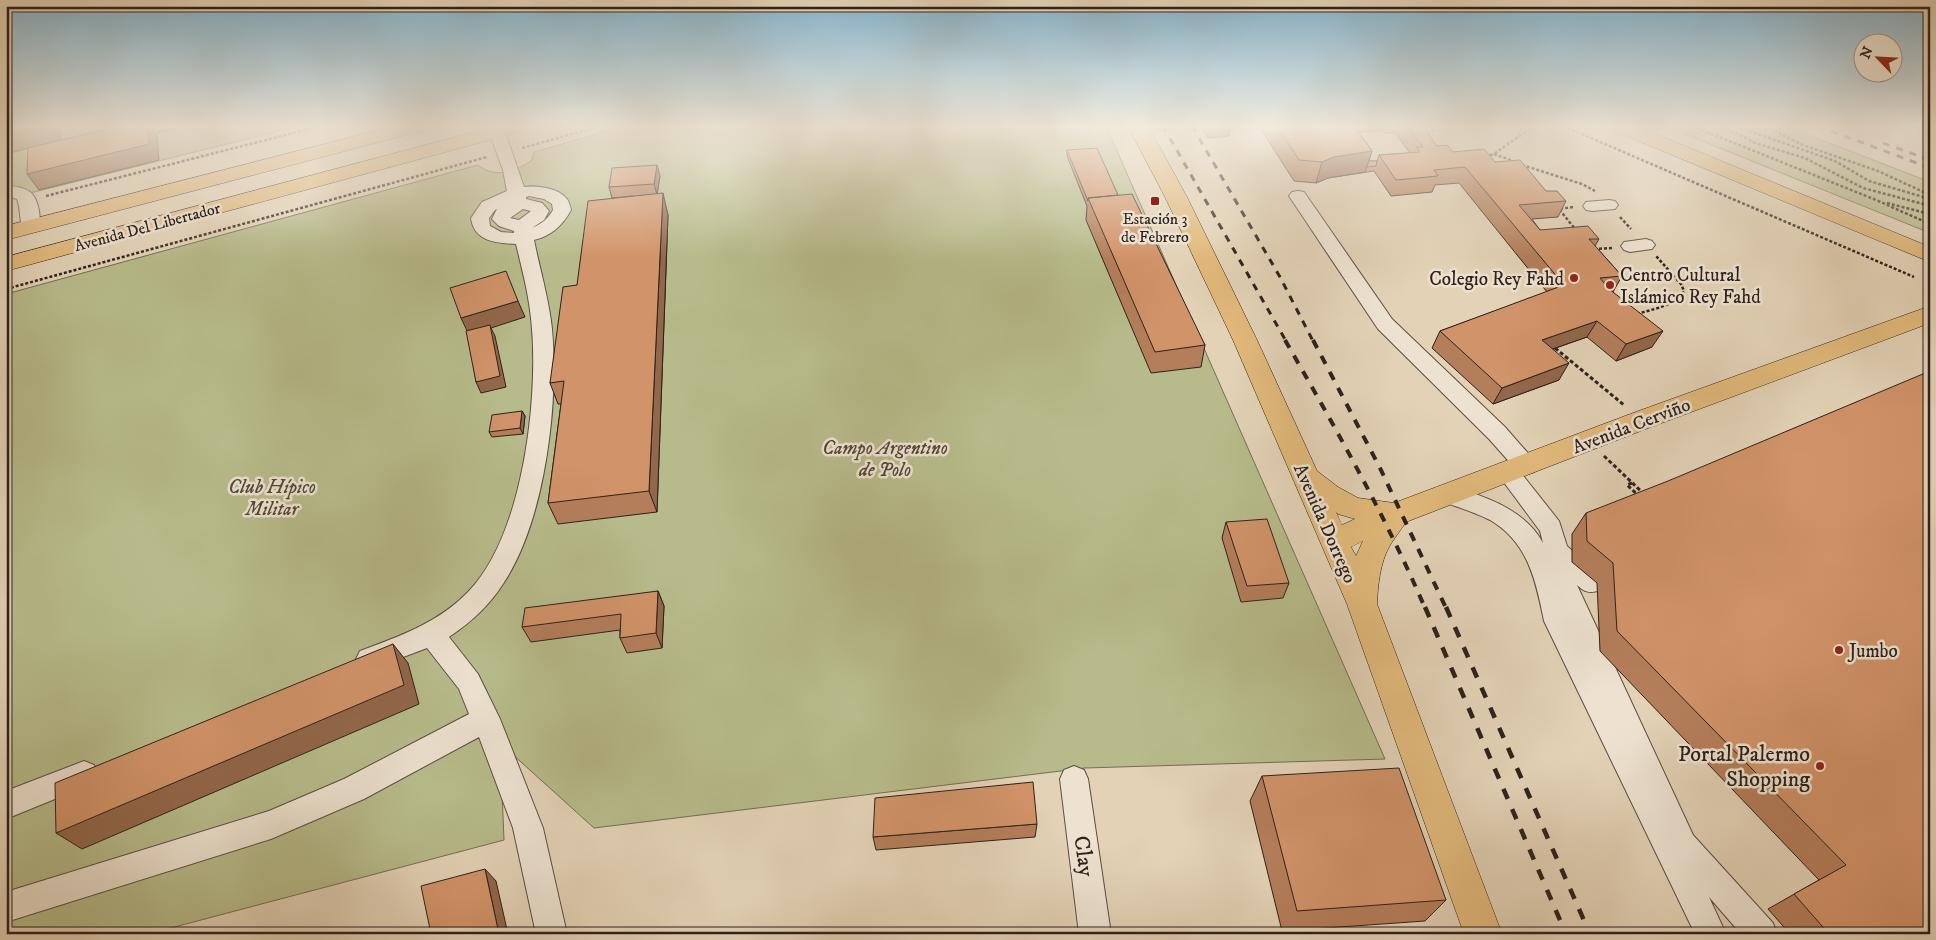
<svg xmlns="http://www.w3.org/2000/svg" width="1936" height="940" font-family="'IM FELL DW Pica',serif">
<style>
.green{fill:#b7bb8b;stroke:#726e54}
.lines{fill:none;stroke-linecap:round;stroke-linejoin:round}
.minor-casing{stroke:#5a4d43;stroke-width:2}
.major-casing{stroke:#2d211d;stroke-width:1}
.path-far1{stroke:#2d211d;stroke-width:2.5;stroke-dasharray:3 2;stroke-linecap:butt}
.path{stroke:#2d211d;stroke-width:3;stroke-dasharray:4 2.5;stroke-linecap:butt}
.minor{fill:#ede2d0;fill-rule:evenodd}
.major{fill:#e2b97b;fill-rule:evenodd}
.rail-far2{stroke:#2d211d;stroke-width:3;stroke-dasharray:7 7;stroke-linecap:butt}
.rail-far1{stroke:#2d211d;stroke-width:4;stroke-dasharray:9 9;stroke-linecap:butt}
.rail{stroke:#2d211d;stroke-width:4.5;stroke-dasharray:11 11;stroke-linecap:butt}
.wall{fill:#b47e5a;stroke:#2d211d;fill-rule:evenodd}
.shaded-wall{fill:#92674a;stroke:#2d211d}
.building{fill:#d19369;stroke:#2d211d}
.poi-dot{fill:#8f2418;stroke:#ede2d0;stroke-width:2}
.labels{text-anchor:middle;stroke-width:5;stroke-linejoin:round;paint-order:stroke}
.far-poi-label{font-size:16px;fill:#2d211d;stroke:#ede2d0}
.far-street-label{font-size:16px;fill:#2d211d;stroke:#ede2d0}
.poi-label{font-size:19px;fill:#2d211d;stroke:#ede2d0;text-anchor:start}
.street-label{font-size:19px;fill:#2d211d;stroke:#ede2d0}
.park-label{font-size:19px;font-style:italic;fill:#504838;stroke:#ede2d0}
.near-poi-label{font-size:22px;fill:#2d211d;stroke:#ede2d0;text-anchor:end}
.near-street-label{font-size:22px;fill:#2d211d;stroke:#ede2d0}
</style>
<rect width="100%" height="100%" fill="#e3d2b6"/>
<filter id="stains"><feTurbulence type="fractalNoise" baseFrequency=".004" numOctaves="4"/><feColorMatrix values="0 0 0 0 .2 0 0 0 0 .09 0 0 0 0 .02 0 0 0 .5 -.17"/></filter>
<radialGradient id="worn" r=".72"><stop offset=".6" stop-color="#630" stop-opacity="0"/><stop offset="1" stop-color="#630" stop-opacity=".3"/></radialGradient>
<path class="green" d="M 6,126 L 299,126 L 6,199 Z
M 626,126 L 1106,126 L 1385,759 L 1085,768 L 594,828 L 500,743 L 504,840 L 148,934 L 6,934 L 6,294 L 478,165 C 495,179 516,172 532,160 L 534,152 Z
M 1665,126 L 1785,126 L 1930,182 L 1930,233 Z"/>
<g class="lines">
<g class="minor-casing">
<path id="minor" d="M 497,127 L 503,129 L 505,132 L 524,187 C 536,185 558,188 566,198 C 569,201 570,206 571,210 C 563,225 551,236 534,240 C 540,270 549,299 552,329 C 559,404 545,521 503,584 C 489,606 470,623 449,637 L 478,674 L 500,719 L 543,828 L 567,934 L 536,934 L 513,828 L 479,737 L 364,799 L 271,839 L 6,922 L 6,892 L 269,811 L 344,779 L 469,714 L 459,689 L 427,648 L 369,670 L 360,667 L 356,659 L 360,651 C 400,636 438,623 468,592 C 522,537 538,404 532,329 C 530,300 523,273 516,244 C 497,243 474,242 471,218 L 482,202 L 507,191 L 503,170 L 489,132 L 491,129 ZM 529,196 L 544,199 L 552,204 L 553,210 C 548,219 541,224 532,228 L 544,220 L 549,211 L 542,203 L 526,199 L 526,197 ZM 510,202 L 497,209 L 492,219 L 499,226 L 514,231 L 514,233 L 501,232 L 490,226 L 489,218 L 495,210 ZM 523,209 L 531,211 L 519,220 L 510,218 Z
M 6,186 C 15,186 23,187 30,192 C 39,199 43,222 36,231 L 30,232 L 24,231 C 19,223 21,209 17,199 L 6,196 Z
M 1298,191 L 1304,192 L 1392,319 L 1505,427 L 1534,460 L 1537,466 L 1534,472 L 1526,474 L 1521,473 L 1559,521 L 1567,546 L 1600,576 L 1603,583 L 1600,590 C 1590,594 1584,592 1577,585 L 1693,835 L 1773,923 L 1777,934 L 1741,934 L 1709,897 L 1726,934 L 1695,934 L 1544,621 C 1536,581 1528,542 1490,520 C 1474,512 1456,507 1440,500 L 1437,494 L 1440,488 L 1448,485 C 1483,496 1524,508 1543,543 L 1540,531 L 1497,473 L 1500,467 L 1508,464 L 1513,466 L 1489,439 L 1378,329 L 1289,196 L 1292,192 Z
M 1609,200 L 1615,201 L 1618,205 L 1615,209 L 1592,211 L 1586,210 L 1583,206 L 1586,202 Z
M 1646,239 L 1652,241 L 1655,245 L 1652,249 L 1630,252 L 1624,250 L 1621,246 L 1624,242 Z
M 84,761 L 94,765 L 98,774 L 94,783 L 6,819 L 6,791 Z
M 1074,766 L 1084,770 L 1088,779 L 1111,934 L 1079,934 L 1060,779 L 1064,770 Z"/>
</g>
<g class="major-casing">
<path id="major" d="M 395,126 L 428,126 L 425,130 L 6,240 L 6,226 Z
M 497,126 L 530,126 L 527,130 L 6,271 L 6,257 Z
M 1128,126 L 1148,126 L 1187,197 L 1257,340 L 1317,471 L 1338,487 L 1358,498 L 1394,503 L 1633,413 L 1930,306 L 1930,323 L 1651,427 L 1406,522 C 1401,530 1395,537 1390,545 C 1380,563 1378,584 1377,604 L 1502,934 L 1464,934 L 1347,604 L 1233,340 L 1165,197 ZM 1336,512 L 1338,514 L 1355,519 L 1342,525 ZM 1363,541 L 1356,556 L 1351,547 Z
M 1609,126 L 1636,126 L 1930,247 L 1930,262 L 1612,130 Z"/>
</g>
<path class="path-far1" d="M 1563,126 L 1914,277
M 1692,126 L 1876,200 L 1930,224
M 1722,126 L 1755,143 L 1805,158 L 1863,188 L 1927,205 L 1930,201
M 1735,126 L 1835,161 L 1869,181 L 1930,199
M 1765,126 L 1803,145 L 1878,171 L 1930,195
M 152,134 L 186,126
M 1428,135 L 1438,126
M 522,148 L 601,126
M 1494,154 L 1516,162
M 1485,156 L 1494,154 L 1529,129 L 1522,126
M 1522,165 L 1582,184 L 1595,191
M 46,196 L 321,126
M 1887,203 L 1930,214
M 1573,207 L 1559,209 L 1575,229
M 1620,217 L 1631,229
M 1594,249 L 1612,248
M 6,289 L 487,157
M 1637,314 C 1653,309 1674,306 1684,291 L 1681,284 L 1656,256"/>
<path class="path" d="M 1555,348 L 1624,405
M 1604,456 L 1644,494
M 1632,483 L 1627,485 L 1639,496"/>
<use href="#minor" class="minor"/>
<use href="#major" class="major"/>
<path class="rail-far2" d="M 1163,126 L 1286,341
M 1192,126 L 1280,277 L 1313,341
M 1818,126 L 1930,168
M 1883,143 L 1930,160"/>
<path class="rail-far1" d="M 1285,340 C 1335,427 1385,515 1425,608
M 1313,340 L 1380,468 L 1446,608"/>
<path class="rail" d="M 1425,607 L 1566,934
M 1446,607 L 1590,934"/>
</g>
<path class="wall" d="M 1200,126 L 1236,126 L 1231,126 L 1229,136 L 1208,138 Z
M 1259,126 L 1422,126 L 1437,146 L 1453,152 L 1495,162 L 1546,191 L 1566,201 L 1558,217 L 1532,219 L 1540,230 L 1599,239 L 1595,246 L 1622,276 L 1613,292 L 1652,347 L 1616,361 L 1587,337 L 1553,349 L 1559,380 L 1493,404 L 1432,348 L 1440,331 L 1547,292 L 1459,183 L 1435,185 L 1432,192 L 1391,196 L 1374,171 L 1328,178 L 1316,183 L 1294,181 ZM 1381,130 L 1385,133 L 1395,133 L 1410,153 L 1379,155 L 1377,161 L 1369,161 L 1372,151 L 1359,132 Z
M 1909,126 L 1930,126 L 1930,134 Z
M 1067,150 L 1118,195 L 1205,345 L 1201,367 L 1151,373 L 1086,220 L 1087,206 L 1067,156 Z
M 660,176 L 657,194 L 668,215 L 657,512 L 558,524 L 548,503 L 561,404 L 558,404 L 550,383 L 577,285 L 633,196 L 612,198 L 609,187 Z
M 522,411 L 525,416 L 523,434 L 492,437 L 489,432 Z
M 1586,513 L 1930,934 L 1790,934 L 1768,909 L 1819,880 L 1600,651 L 1597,583 L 1572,562 L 1572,534 Z
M 1226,522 L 1289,583 L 1283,598 L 1241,602 L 1222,538 Z
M 658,591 L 664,606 L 662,648 L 627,653 L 620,638 L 620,630 L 531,642 L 522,627 Z
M 1262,776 L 1446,900 L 1425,921 L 1282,931 L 1250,801 Z
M 1037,824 L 1035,837 L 876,850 L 873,837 Z"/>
<path class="shaded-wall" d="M 19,126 L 59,126 L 61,140 L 6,154 L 6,129 Z
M 147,126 L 150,126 L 157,136 L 159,160 L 39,190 L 27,174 Z
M 1342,126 L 1382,126 L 1381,130 L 1339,135 Z
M 1372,151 L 1365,172 L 1328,178 L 1316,183 L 1322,162 L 1334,157 Z
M 657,165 L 660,176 L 657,195 L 654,184 Z
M 663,193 L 668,215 L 657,512 L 649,491 Z
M 518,301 L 525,317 L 491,328 L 495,336 L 506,387 L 481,393 L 476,382 L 469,335 L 461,318 Z
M 1597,321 L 1587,337 L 1532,356 L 1542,340 Z
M 1663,331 L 1652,347 L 1616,361 L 1626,344 Z
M 1569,363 L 1559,380 L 1493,404 L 1502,388 Z
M 522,411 L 525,416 L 523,434 L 520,428 Z
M 658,591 L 664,606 L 662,648 L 656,633 Z
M 393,644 L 408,663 L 419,704 L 82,849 L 56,833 Z
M 485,869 L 496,881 L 508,934 L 499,934 Z"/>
<path class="building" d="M 6,126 L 19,126 L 6,129 Z
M 120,126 L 147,126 L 149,144 L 27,174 L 28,148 Z
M 1277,126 L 1354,126 L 1372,151 L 1334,157 L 1322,162 L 1299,160 Z
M 1407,126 L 1422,126 L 1437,146 L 1447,145 L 1453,152 L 1484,149 L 1495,162 L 1520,160 L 1546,191 L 1557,191 L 1566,201 L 1519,205 L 1540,230 L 1588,226 L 1599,239 L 1589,239 L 1622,276 L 1600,278 L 1609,289 L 1663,331 L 1626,344 L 1597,321 L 1542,340 L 1569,363 L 1502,388 L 1440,331 L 1564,285 L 1465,167 L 1434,170 L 1438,176 L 1396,180 L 1379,155 L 1420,152 L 1416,147 L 1423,147 Z
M 1097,148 L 1118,195 L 1088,198 L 1088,201 L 1067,150 Z
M 1369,161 L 1377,161 L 1376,166 L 1367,167 Z
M 657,165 L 654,184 L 609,187 L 612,168 Z
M 663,193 L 649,491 L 548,503 L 564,381 L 550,383 L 563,287 L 577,285 L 588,201 Z
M 1132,194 L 1205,345 L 1155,352 L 1088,198 Z
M 506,271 L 518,301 L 461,318 L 450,288 Z
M 490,325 L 500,376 L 476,382 L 466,331 Z
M 1930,371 L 1930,934 L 1829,934 L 1794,894 L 1846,865 L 1617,631 L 1613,563 L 1587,541 L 1586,513 L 1668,481 Z
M 522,411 L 520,428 L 489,432 L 492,415 Z
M 1267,519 L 1289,583 L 1247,586 L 1226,522 Z
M 658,591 L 656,633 L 620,638 L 621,614 L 522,627 L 525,608 Z
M 393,644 L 404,685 L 56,833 L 55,783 Z
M 1399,768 L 1446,900 L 1297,911 L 1262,776 Z
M 1033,782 L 1037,824 L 873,837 L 875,798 Z
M 485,869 L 499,934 L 431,934 L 421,886 Z"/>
<linearGradient id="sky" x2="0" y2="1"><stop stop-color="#87b6cf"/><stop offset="0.49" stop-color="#f2ebde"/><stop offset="1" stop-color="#f2ebde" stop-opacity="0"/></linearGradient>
<rect width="1936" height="258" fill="url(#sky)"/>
<g class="poi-dot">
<rect x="1150" y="196" width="10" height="10" rx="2.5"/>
<circle cx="1574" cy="278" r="5"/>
<circle cx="1610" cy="285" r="5"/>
<circle cx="1839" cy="650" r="5"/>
<circle cx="1820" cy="766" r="5"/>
</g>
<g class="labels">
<g class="far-poi-label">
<text x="1155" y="224">Estación 3<tspan x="1155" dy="18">de Febrero</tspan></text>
</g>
<g class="far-street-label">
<text transform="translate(147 226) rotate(-15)" y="6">Avenida Del Libertador</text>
</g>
<g class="poi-label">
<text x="1620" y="281">Centro Cultural<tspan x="1620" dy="22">Islámico Rey Fahd</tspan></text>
<text x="1564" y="285" text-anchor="end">Colegio Rey Fahd</text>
<text x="1849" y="657">Jumbo</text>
</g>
<g class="street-label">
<text transform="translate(1631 425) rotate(-21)" y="7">Avenida Cerviño</text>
<text transform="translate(1326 523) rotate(66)" y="7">Avenida Dorrego</text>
</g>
<g class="park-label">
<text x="885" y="454">Campo Argentino<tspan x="885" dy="22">de Polo</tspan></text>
<text x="272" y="493">Club Hípico<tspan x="272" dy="22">Militar</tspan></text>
</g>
<g class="near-poi-label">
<text x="1810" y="761">Portal Palermo<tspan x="1810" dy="25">Shopping</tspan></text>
</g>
<g class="near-street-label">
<text transform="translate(1085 856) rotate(82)" y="8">Clay</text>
</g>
</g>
<rect width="1936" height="940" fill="none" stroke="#e3d2b6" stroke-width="25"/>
<rect x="8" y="8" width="1921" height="925" fill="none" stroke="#2d211d" stroke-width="2.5"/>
<rect x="12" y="12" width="1911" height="915" fill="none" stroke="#2d211d"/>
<g transform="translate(1878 58) rotate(295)"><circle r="24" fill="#ede2d0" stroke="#a09588"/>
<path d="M0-4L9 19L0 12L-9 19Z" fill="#8f2418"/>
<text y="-8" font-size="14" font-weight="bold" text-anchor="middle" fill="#2d211d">N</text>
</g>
<rect width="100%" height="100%" filter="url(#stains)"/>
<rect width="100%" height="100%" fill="url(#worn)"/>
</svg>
